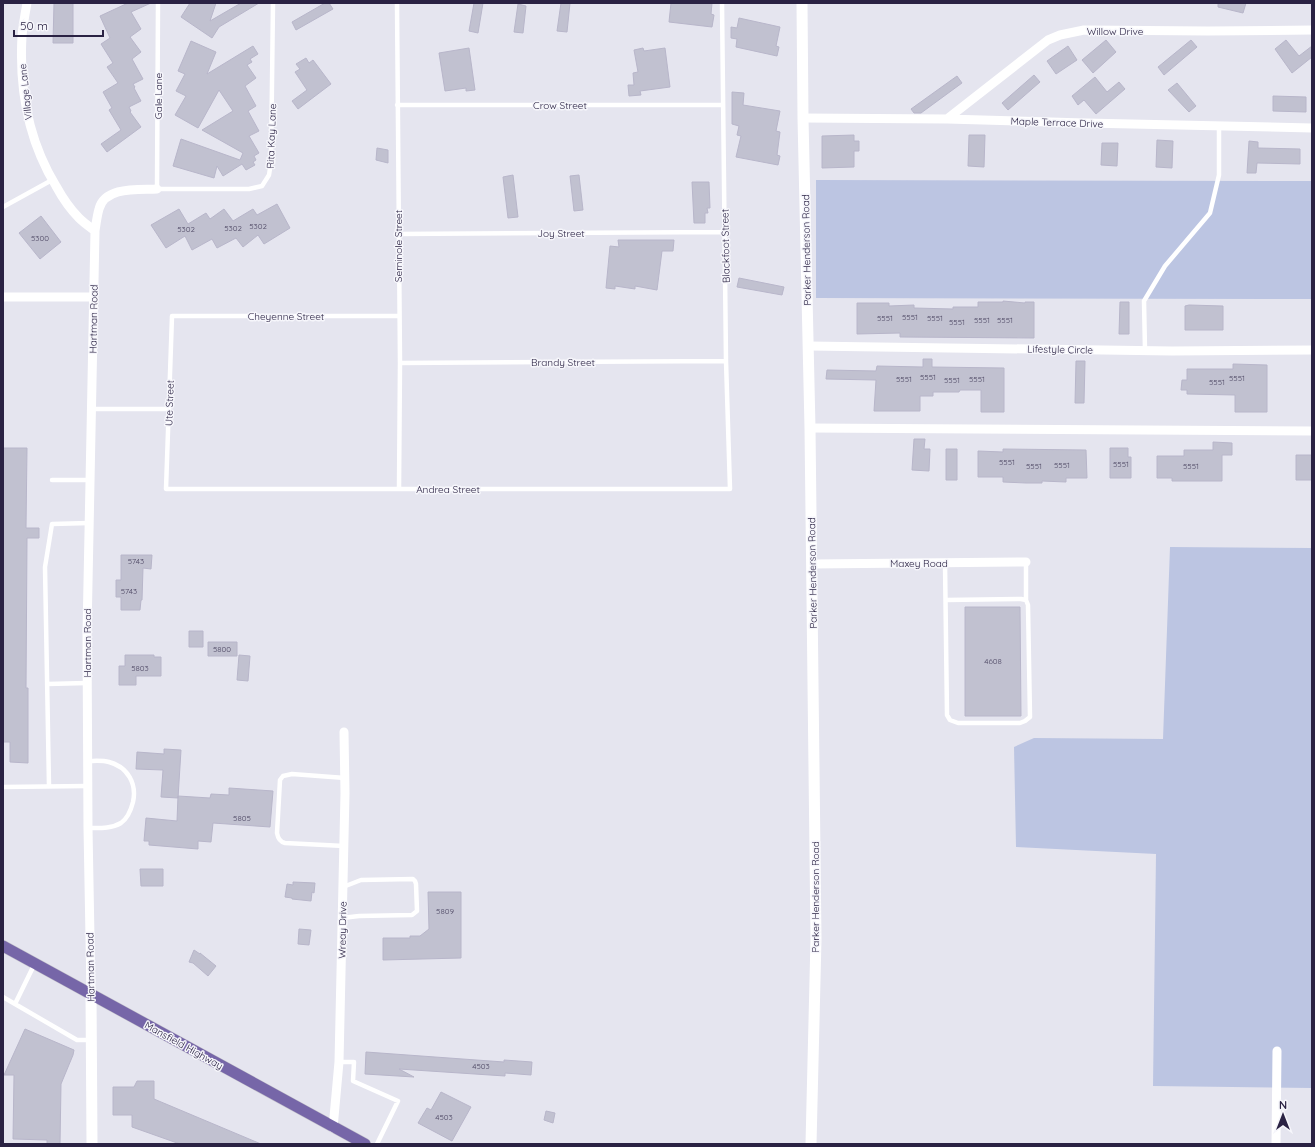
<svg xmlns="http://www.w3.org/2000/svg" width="1315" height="1147" font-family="Quicksand,sans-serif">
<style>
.green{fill:#bcc5e2}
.building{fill:#c1c1d0;stroke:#b8b6ca}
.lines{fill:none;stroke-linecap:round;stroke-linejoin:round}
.primary-casing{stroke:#c3c1ca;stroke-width:12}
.service{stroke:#fff;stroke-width:4.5}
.minor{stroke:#fff;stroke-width:9}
.tertiary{stroke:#fff;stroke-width:11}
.primary{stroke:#7666a8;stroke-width:11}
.labels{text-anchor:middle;stroke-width:3;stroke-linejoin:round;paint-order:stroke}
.number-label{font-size:8px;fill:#504a66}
.street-label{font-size:10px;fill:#2a2243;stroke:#f6f6fb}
</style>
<rect width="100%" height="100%" fill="#e5e5ef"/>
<path class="green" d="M 816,180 L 1312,181 L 1312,299 L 816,298 Z
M 1170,547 L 1312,548 L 1312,1088 L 1153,1086 L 1156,854 L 1016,847 L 1014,747 L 1034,738 L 1163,739 Z"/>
<path class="building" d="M 54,3 L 73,3 L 73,43 L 53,43 Z
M 128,3 L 151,3 L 131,12 L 141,29 L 130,37 L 141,52 L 132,59 L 143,79 L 133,84 L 135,87 L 134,88 L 141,101 L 129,107 L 131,111 L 130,112 L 141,127 L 107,152 L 101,144 L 121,130 L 109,110 L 112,108 L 103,92 L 118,83 L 107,67 L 113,63 L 101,44 L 110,38 L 100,16 Z
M 190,3 L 216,3 L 210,21 L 241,3 L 259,3 L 219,27 L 212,38 L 181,17 Z
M 325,3 L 329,3 L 333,9 L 296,30 L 292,22 Z
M 474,3 L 483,3 L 478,33 L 469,31 Z
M 561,3 L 570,3 L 567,32 L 557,31 Z
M 671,3 L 712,3 L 711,14 L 714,15 L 712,27 L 669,22 Z
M 1218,3 L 1246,3 L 1243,13 L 1218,7 Z
M 518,4 L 526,6 L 523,33 L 514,32 Z
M 739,18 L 780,27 L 776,46 L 779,47 L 777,56 L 736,47 L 737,39 L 731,38 L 731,27 L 737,28 Z
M 1106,40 L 1116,52 L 1093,73 L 1082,60 Z
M 1191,40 L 1197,47 L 1164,75 L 1158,67 Z
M 1286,40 L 1299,56 L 1312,46 L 1312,57 L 1292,73 L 1275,49 Z
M 191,41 L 216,52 L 207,74 L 253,46 L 258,54 L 250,59 L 252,62 L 247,65 L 256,78 L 245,86 L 256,106 L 248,111 L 259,131 L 249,136 L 259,153 L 254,156 L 256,160 L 253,162 L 255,165 L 246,170 L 242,164 L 223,176 L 217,166 L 214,178 L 173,166 L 181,139 L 240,160 L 243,153 L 202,130 L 233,111 L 219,90 L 198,128 L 175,115 L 186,96 L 176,91 L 185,74 L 178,71 Z
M 1068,46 L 1077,60 L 1056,74 L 1047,61 Z
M 469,48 L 475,90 L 466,91 L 466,88 L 445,91 L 439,53 Z
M 643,48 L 644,51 L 665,48 L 670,87 L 640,91 L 641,95 L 629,96 L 628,85 L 634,85 L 633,73 L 638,72 L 634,50 Z
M 306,58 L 309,63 L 313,60 L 331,84 L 298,109 L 292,101 L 307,90 L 295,72 L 300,69 L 296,64 Z
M 1034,75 L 1040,82 L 1008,110 L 1002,103 Z
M 957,76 L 962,83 L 921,113 L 914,113 L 911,109 Z
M 1095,77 L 1107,92 L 1119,82 L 1125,89 L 1096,114 L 1084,100 L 1078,105 L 1072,96 Z
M 1177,83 L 1196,106 L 1189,112 L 1168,90 Z
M 732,92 L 744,93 L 743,105 L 780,111 L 776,131 L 780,132 L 777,155 L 780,156 L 778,165 L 736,157 L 741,136 L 737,135 L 739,126 L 732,124 Z
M 1273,96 L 1306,97 L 1306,112 L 1273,111 Z
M 854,135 L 854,141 L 859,141 L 859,151 L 854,151 L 854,167 L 822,168 L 822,136 Z
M 969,135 L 985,135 L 984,167 L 968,166 Z
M 1157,140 L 1173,141 L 1172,168 L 1156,167 Z
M 1249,141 L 1258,142 L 1258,148 L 1300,149 L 1300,164 L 1257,163 L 1256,173 L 1247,173 Z
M 1102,143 L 1118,143 L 1117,166 L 1101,165 Z
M 377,148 L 388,150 L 388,163 L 376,160 Z
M 513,175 L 518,217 L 508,218 L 503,177 Z
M 579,175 L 583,210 L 574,211 L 570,176 Z
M 692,182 L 709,182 L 710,208 L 707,208 L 708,213 L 705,213 L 705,223 L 694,223 Z
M 277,204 L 290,228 L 264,244 L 258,235 L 243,247 L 236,238 L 217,248 L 212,239 L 192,250 L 185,236 L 166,248 L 151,225 L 179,209 L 188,224 L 206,213 L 210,219 L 224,209 L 233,221 L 253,209 L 257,215 Z
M 41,216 L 61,242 L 40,259 L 19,233 Z
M 618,240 L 674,240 L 673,251 L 662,251 L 657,290 L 635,286 L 635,289 L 615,286 L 615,289 L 606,288 L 610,246 L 619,247 Z
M 739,278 L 784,287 L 782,295 L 737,287 Z
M 1003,301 L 1025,303 L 1025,302 L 1034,302 L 1034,338 L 900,337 L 900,333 L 857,334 L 857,303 L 889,303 L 889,306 L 914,305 L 914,308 L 953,309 L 953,307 L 978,307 L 978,302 L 1003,302 Z
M 1120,302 L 1129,302 L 1129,334 L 1119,334 Z
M 1189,305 L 1223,306 L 1223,330 L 1185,330 L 1185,306 Z
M 923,359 L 932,359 L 932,367 L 1004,368 L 1004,412 L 981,412 L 981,390 L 960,390 L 959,392 L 933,392 L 933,396 L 920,396 L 920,411 L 874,411 L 876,380 L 826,379 L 827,370 L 876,371 L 877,366 L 923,367 Z
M 1076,361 L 1085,361 L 1084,403 L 1075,403 Z
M 1233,364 L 1267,365 L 1267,412 L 1235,412 L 1235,395 L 1187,394 L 1187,390 L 1181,390 L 1182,380 L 1187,380 L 1187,369 L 1233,369 Z
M 914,439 L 925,439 L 924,449 L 930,449 L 929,471 L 912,470 Z
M 1213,442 L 1232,443 L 1232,455 L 1222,455 L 1222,481 L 1172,481 L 1172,478 L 1157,478 L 1157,456 L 1184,456 L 1184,450 L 1213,450 Z
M 3,448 L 27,448 L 26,528 L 39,528 L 39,538 L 27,538 L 26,688 L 28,688 L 28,763 L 10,762 L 10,742 L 3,742 Z
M 1110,448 L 1128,448 L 1128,457 L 1131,457 L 1131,478 L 1110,478 Z
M 946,449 L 957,449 L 957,480 L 946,480 Z
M 1003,449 L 1086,450 L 1087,478 L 1066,478 L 1066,482 L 1042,481 L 1042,483 L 1026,483 L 1003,482 L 1003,477 L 978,477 L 978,451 L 1003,452 Z
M 1296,455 L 1312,455 L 1312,480 L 1296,480 Z
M 121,555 L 152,555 L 151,569 L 143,568 L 142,600 L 141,600 L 140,610 L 121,610 L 121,597 L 116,597 L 116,580 L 121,580 Z
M 965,607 L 1020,607 L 1021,716 L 965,716 Z
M 189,631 L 203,631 L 203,647 L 189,647 Z
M 208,642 L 237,642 L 237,656 L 208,656 Z
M 125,655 L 154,655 L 154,657 L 161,657 L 161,676 L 136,676 L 136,685 L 119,685 L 119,666 L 125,666 Z
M 239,655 L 250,656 L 248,681 L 237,680 Z
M 164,749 L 181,750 L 178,798 L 161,797 L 163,770 L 136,769 L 137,752 L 164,754 Z
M 229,788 L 273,791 L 270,827 L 213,823 L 211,842 L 198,841 L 198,849 L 149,845 L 149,841 L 144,841 L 146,818 L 177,821 L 178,796 L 210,798 L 211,794 L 229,795 Z
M 140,869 L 163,869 L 163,886 L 141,886 Z
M 293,882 L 315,883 L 314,893 L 312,892 L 311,901 L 292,899 L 292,898 L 285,897 L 287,884 L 293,885 Z
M 428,892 L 461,892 L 461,958 L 383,960 L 383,938 L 410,938 L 410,936 L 420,936 L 429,929 Z
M 299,929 L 311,930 L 309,945 L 298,944 Z
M 194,950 L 200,954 L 200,953 L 216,966 L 208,976 L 193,963 L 189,962 Z
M 25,1029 L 74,1050 L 73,1055 L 61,1084 L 60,1144 L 47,1144 L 47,1140 L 13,1139 L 14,1075 L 4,1075 Z
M 366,1052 L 504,1062 L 504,1060 L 532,1062 L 531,1075 L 505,1073 L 505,1076 L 399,1069 L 414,1077 L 365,1074 Z
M 137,1081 L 154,1081 L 154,1099 L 261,1144 L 180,1144 L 132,1127 L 132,1115 L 113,1115 L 113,1087 L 134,1087 Z
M 441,1092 L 471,1107 L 452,1141 L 418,1123 L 427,1108 L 431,1110 Z
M 546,1111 L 555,1113 L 553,1123 L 544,1120 Z"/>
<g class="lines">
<g class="primary-casing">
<path id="primary" d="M 3,946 L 365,1144"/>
</g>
<path class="service" d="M 158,3 L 157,189 L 249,189 L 262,186 L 269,175 L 271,162 L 273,3
M 397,3 L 400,363 L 399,489
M 397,105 L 723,105
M 3,207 L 52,180
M 398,234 L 725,232
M 399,316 L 172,316 L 166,489 L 730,489 L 726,361 L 722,3
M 1145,350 L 1144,301 L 1165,266 L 1210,213 L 1219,175 L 1219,126
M 400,363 L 726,361
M 91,409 L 169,409
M 52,480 L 90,480
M 945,563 L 947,715 L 950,720 L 958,723 L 1020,723 L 1025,721 L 1030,717 L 1028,605 L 1026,600 L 1021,599 L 946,600
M 1026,600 L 1026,562
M 47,684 L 87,683
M 87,761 C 94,761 102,760 109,762 C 128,767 137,784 133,802 C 131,810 128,818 121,823 C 111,829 99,828 88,828
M 49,786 L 45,567 L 52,524 L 89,523
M 3,787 L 87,786
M 344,846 L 285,843 C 280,842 278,839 277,833 L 280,780 L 283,776 L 292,774 L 345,778
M 342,918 L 359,916 L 412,915 L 417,911 L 416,884 L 415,881 L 413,879 L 361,880 L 343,887
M 35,963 L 15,1004 L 77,1040 L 91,1040
M 3,997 L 15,1004
M 339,1062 L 354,1062 L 353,1081 L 398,1101 L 377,1144"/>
<path class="minor" d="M 27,3 C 25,14 23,25 22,36 C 19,89 28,140 56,186 C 62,197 70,209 79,218 C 84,223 90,227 95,231
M 803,118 L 947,119 L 1085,123 L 1312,128
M 947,119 L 1048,40 L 1060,35 L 1084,30 L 1208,31 L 1312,30
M 3,297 L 93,297
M 809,346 L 1172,351 L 1312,350
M 810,428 L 1312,431
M 812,564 L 1026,562
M 91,993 L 88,828 L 87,633 L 95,231 C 96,224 97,216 99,209 C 105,186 139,190 157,189
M 333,1128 L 339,1062 L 345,793 L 344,732
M 1276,1144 L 1277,1051"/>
<path class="tertiary" d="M 802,3 L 803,118 L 810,428 L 816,939 L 811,1144
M 91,993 L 92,1144"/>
<use href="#primary" class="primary"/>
</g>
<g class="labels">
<g class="number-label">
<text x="258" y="229">5302</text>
<text x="233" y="231">5302</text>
<text x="186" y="232">5302</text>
<text x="40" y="241">5300</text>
<text x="910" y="320">5551</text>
<text x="885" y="321">5551</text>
<text x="935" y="321">5551</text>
<text x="982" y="323">5551</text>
<text x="1005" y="323">5551</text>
<text x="957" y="325">5551</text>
<text x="928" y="380">5551</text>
<text x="1237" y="381">5551</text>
<text x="904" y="382">5551</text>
<text x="977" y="382">5551</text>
<text x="952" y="383">5551</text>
<text x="1217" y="385">5551</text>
<text x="1007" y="465">5551</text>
<text x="1121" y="467">5551</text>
<text x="1062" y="468">5551</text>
<text x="1034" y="469">5551</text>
<text x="1191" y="469">5551</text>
<text x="136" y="564">5743</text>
<text x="129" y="594">5743</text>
<text x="222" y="652">5800</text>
<text x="993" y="664">4608</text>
<text x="140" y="671">5803</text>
<text x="242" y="821">5805</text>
<text x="445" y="914">5809</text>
<text x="481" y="1069">4503</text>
<text x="444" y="1120">4503</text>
</g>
<g class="street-label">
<text x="1115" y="35">Willow Drive</text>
<text transform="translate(25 92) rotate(-96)" y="4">Village Lane</text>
<text transform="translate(158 96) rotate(-90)" y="4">Gale Lane</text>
<text x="560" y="109">Crow Street</text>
<text transform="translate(1057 122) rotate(2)" y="4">Maple Terrace Drive</text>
<text transform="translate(271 136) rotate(-88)" y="4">Rita Kay Lane</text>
<text x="561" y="237">Joy Street</text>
<text transform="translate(398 246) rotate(-90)" y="4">Seminole Street</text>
<text transform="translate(725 246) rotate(-91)" y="4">Blackfoot Street</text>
<text transform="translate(806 250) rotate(-91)" y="4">Parker Henderson Road</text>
<text x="286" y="320">Cheyenne Street</text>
<text transform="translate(93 319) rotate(-89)" y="4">Hartman Road</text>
<text transform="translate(1060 349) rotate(1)" y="4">Lifestyle Circle</text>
<text x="563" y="366">Brandy Street</text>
<text transform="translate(169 403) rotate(-88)" y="4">Ute Street</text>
<text x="448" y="493">Andrea Street</text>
<text x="919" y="567">Maxey Road</text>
<text transform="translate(812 573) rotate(-91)" y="4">Parker Henderson Road</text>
<text transform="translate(87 643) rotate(-90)" y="4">Hartman Road</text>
<text transform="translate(815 897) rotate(-90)" y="4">Parker Henderson Road</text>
<text transform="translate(342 930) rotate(-89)" y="4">Wreay Drive</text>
<text transform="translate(90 967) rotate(-91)" y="4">Hartman Road</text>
<text transform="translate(184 1045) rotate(29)" y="4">Mansfield Highway</text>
</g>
</g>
<rect width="1315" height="1147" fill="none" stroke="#2a2243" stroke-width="8"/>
<g transform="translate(1283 1115)" stroke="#f6f6fb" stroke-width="3" paint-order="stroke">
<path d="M0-3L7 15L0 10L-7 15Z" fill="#2a2243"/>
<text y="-6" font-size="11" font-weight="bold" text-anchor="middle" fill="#2a2243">N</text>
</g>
<path d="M14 30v6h89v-6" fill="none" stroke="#2a2243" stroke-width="2"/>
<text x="20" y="30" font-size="12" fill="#2a2243" stroke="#f6f6fb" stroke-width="3" paint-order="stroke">50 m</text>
</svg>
